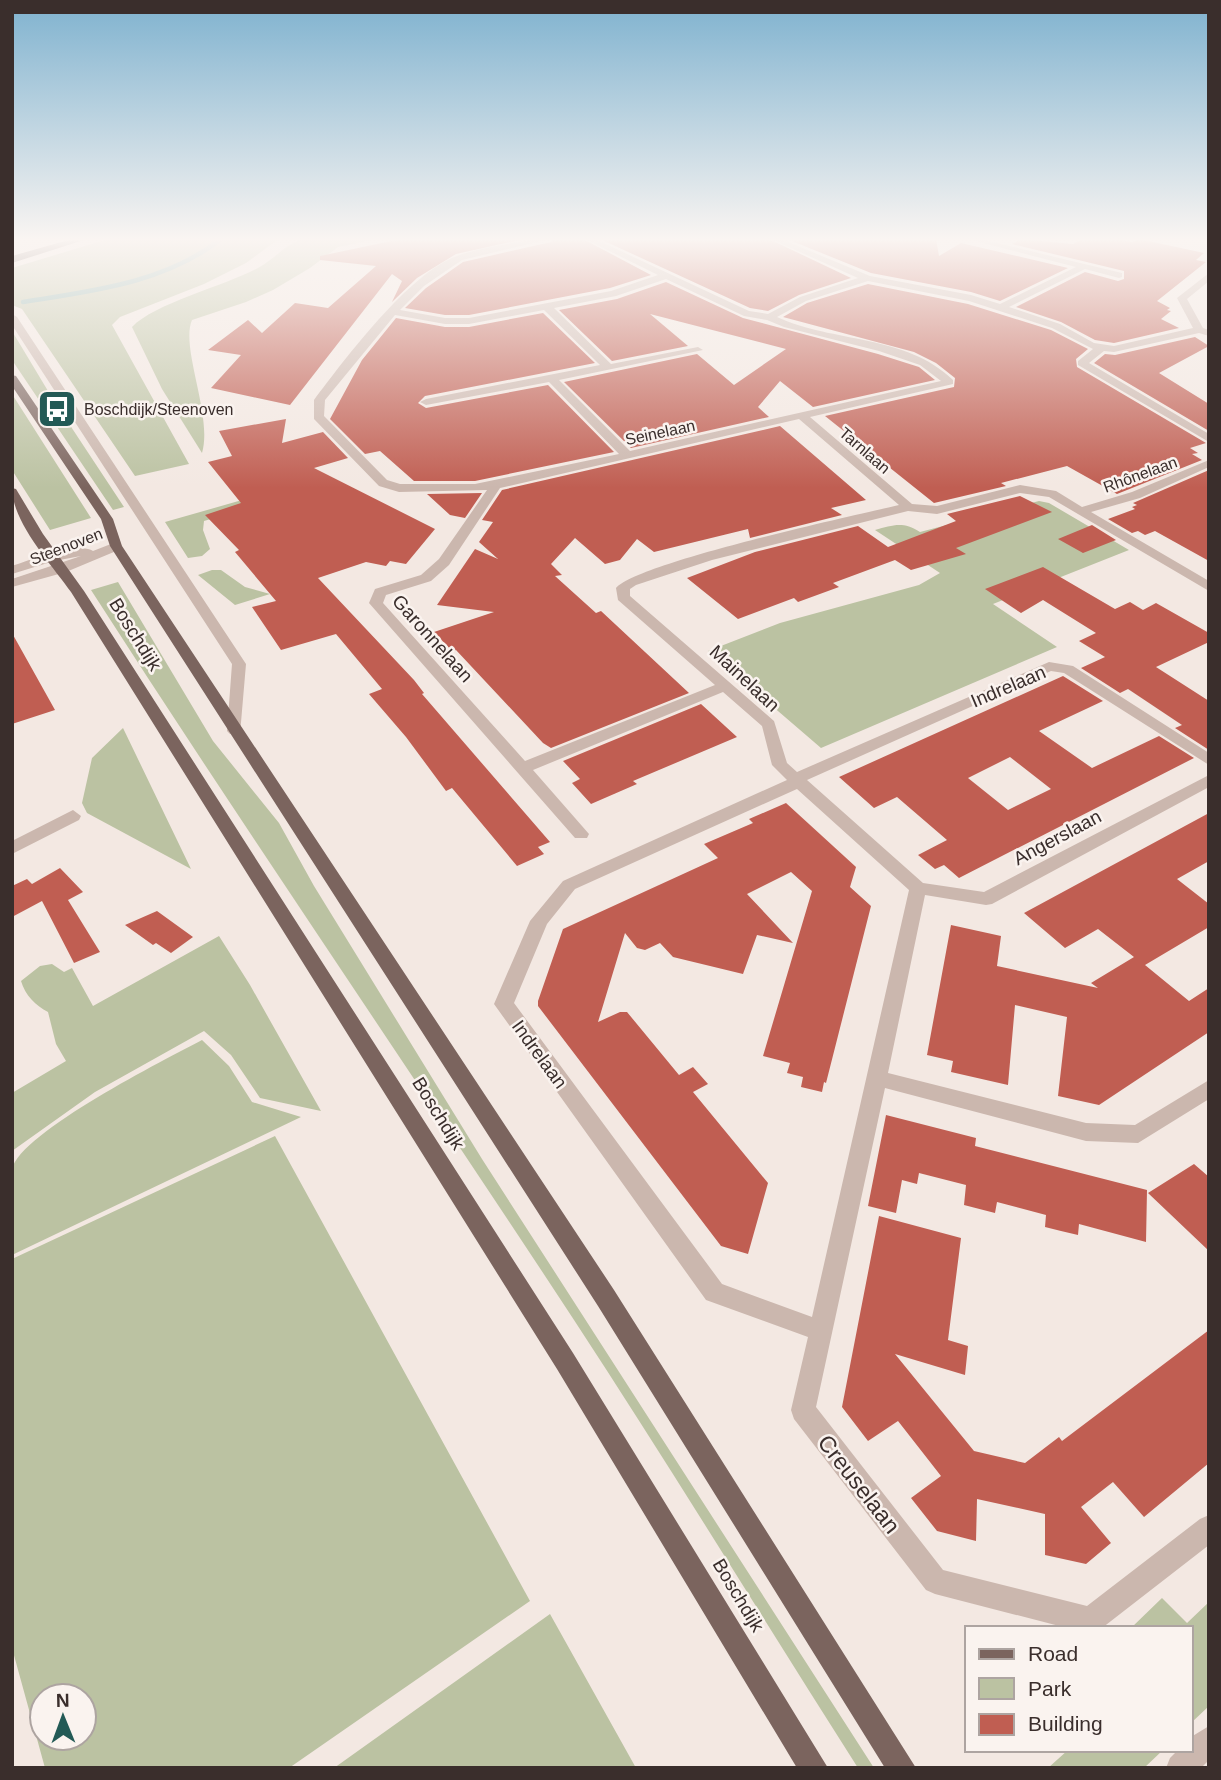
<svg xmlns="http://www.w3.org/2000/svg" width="1221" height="1780" font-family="Helvetica,sans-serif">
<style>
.green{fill:#bbc2a2;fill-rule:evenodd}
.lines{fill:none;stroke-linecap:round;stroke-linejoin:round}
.stream{stroke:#82afaa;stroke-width:4.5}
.building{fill:#c05e52;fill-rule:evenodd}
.minor{fill:#cbb7ae;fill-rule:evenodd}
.major{fill:#7b645e;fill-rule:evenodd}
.highway{fill:#5a4743;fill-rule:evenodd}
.labels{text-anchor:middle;stroke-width:5;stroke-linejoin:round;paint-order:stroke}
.far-poi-label{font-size:16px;fill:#3a2e2c;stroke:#faf3ef;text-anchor:start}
.far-street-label{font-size:16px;fill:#3a2e2c;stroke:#faf3ef}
.street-label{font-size:19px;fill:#3a2e2c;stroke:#faf3ef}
.near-street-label{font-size:23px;fill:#3a2e2c;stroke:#faf3ef}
</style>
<rect width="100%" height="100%" fill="#f3e8e2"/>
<path class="green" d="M 108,239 L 285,239 L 276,241 L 246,263 L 204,284 L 120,317 L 112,325 L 189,464 L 135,476 L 22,309 L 12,305 L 12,268 Z
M 303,239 L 378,239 L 338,247 L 310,268 L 273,290 L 246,302 L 192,320 C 180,347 213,416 202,453 L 162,389 L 132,327 C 155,303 225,286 258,268 C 275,259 285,244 303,239 Z
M 12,331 L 54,401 L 124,507 L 113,510 L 12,360 Z
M 12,394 L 91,518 L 50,530 L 12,470 Z
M 274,491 L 241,510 L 204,521 L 203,530 L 210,549 L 202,556 L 188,558 L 165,522 Z
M 1039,501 L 1049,503 L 1129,550 L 993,604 L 1057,647 L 821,748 L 708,651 L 780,623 L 919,585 L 940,573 L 875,530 C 893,525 903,521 920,532 Z
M 212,570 L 221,570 L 245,587 L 270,594 L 235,605 L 198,575 Z
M 118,582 L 213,741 L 279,823 L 314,886 L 482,1159 L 874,1768 L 858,1768 C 763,1619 671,1468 574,1320 C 414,1076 249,836 91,590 Z
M 123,728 L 191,869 L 87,813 L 82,803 L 92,758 Z
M 219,936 L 250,985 L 321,1111 L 260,1098 L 231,1055 L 204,1031 L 95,1092 L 12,1151 L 12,1093 L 66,1061 L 56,1044 L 48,1012 C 36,1006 25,995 21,981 L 40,966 L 52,964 L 64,972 L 72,968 L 93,1006 Z
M 202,1040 L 229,1066 L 252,1102 L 301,1117 L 12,1255 C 12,1234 8,1187 12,1169 C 21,1132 166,1059 202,1040 Z
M 275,1136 L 530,1601 L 289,1768 L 45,1768 L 12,1648 L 12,1259 ZM 42,1696 L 84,1696 L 84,1738 L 42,1738 Z
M 1162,1598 L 1187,1623 L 1209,1602 L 1209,1706 L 1191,1723 L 1191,1628 L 1131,1628 Z
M 550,1614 L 636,1768 L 334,1768 Z
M 1068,1750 L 1163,1750 L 1144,1768 L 1048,1768 Z"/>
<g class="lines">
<path class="stream" d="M 23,302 C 92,291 165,283 221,239"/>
</g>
<path class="building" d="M 401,239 L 524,239 L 456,254 L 417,278 L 392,302 L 402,281 L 392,274 L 290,405 L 211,388 L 241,355 L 208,350 L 248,320 L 262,333 L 295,303 L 328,308 L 376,266 L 320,260 L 320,256 Z
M 553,239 L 583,239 L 651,275 L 610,288 L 469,315 L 445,315 L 405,308 L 426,288 L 463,262 L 551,242 Z
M 600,239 L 769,239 L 851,278 L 799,295 L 768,311 L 750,308 Z
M 787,239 L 936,239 L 939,256 L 961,243 L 1068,268 L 1000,301 L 971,292 L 871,273 Z
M 1021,239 L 1073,244 L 1082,239 L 1117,239 L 1132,242 L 1139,239 L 1204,253 L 1196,260 L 1206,262 L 1157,301 L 1170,308 L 1167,310 L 1171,311 L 1161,319 L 1179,328 L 1114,343 L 1095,340 L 1061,322 L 1016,307 L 1085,272 L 1118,281 L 1124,279 L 1124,271 L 1012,244 Z
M 666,282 L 743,318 L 878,354 L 919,367 L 935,380 L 813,407 L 780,381 L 758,407 L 769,417 L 631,448 L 564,382 L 697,354 L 734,385 L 786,349 L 650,314 L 688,346 L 612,361 L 559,310 L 617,299 Z
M 868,284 L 968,304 L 1051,330 L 1088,349 L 1076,359 L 1077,367 L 1206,443 L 1190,448 L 1198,453 L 1192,454 L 1202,460 L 1117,494 L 1067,466 L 1001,483 L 1006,486 L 934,503 L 825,416 L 954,387 L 955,378 L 936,363 L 914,352 L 783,317 L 807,303 Z
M 543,313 L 595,363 L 425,396 L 418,403 L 426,408 L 548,385 L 614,452 L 475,481 L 414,481 L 380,451 L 365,454 L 330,419 L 362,360 L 396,318 L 445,327 L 469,327 Z
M 1195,337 L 1209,346 L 1159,373 L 1209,404 L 1209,431 L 1094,363 L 1105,354 L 1115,355 Z
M 286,419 L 282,443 L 323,432 L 348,458 L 314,468 L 435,529 L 406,564 L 390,561 L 386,566 L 366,562 L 318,578 L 414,680 L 424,693 L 422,694 L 550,842 L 538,847 L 544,854 L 517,866 L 452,788 L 446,791 L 406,737 L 369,694 L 382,689 L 336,634 L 281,650 L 252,607 L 276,601 L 235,552 L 239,550 L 205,515 L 241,503 L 208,462 L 232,456 L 219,431 Z
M 780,426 L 866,500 L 831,508 L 842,515 L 750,538 L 748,529 L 654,552 L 637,539 L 620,560 L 605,564 L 575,538 L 551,564 L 562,575 L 555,576 L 596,613 L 601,611 L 689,693 L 551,748 L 543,743 L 456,650 L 452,651 L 434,632 L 494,612 L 437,605 L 475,549 L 498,559 L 479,542 L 493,522 L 482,520 L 502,490 Z
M 1209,470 L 1209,561 L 1155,531 L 1145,535 L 1138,531 L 1132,533 L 1108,519 L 1135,509 L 1132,507 L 1137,505 L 1133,503 Z
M 482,493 L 465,518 L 450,515 L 427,494 Z
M 1020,496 L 1052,512 L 956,548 L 966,554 L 911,570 L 895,560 L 833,583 L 839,587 L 798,602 L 794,598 L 738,619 L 687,578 L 755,552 L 858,526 L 888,547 L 956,521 L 947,514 Z
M 1092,525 L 1116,540 L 1083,553 L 1058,539 Z
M 1043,567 L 1115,609 L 1130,602 L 1143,610 L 1156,603 L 1209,633 L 1209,642 L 1156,667 L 1209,701 L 1209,750 L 1175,728 L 1182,725 L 1128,689 L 1120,693 L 1081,668 L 1105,657 L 1079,641 L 1096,633 L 1043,600 L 1021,613 L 985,589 Z
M 12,633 L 55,710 L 12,724 Z
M 1063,676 L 1103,701 L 1039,731 L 1092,768 L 1159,736 L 1194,758 L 959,878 L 944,865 L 935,869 L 918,855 L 947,840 L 897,797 L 874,808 L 839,777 ZM 1010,757 L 1051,789 L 1008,810 L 968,778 Z
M 701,704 L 737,737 L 633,781 L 637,784 L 591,804 L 572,783 L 580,779 L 563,761 Z
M 786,803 L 856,867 L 850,887 L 871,906 L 826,1083 L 824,1082 L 822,1092 L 801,1087 L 803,1077 L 787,1073 L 790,1063 L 763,1056 L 812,891 L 791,872 L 747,894 L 793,943 L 757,935 L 743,974 L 673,957 L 660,943 L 645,950 L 637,948 L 625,933 L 598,1022 L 620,1012 L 627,1012 L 679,1075 L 693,1067 L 708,1084 L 693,1092 L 768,1183 L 748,1254 L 721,1246 L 538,1006 L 538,1001 L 563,929 L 718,858 L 704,844 L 753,823 L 749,819 Z
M 1209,813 L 1209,861 L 1177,879 L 1209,904 L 1209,927 L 1145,965 L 1189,1001 L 1209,988 L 1209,1032 L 1099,1105 L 1058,1096 L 1067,1017 L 1015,1005 L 1008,1085 L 951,1072 L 953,1061 L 927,1055 L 951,925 L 1001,936 L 997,966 L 1098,988 L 1091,983 L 1134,957 L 1098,929 L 1065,948 L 1024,913 Z
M 60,868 L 83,892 L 68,900 L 100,952 L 74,963 L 42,901 L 12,917 L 12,886 L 27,879 L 32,884 Z
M 157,911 L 193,937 L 171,953 L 156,943 L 153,945 L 125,925 Z
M 886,1115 L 976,1138 L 975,1146 L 1147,1190 L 1146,1242 L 1079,1224 L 1078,1235 L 1061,1231 L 1045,1227 L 1046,1215 L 997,1202 L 995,1213 L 964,1205 L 966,1185 L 919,1173 L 917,1184 L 902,1180 L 896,1213 L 868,1206 Z
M 1194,1164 L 1209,1177 L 1209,1251 L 1148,1193 Z
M 879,1216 L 961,1238 L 948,1340 L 968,1346 L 965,1375 L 895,1354 L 974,1451 L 1025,1463 L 1059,1437 L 1062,1441 L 1209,1330 L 1209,1463 L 1144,1517 L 1113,1482 L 1081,1507 L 1111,1543 L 1086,1564 L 1045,1555 L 1045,1514 L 977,1499 L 976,1541 L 937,1531 L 911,1498 L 941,1476 L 898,1421 L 868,1441 L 842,1407 Z"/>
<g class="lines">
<path class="minor" d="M 536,239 L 550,239 L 462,260 L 424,286 L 400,310 L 445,318 L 469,318 L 611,291 L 658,275 L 585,239 L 595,239 L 749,311 L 768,314 L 800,297 L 858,278 L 771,239 L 781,239 L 870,276 L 971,295 L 1000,304 L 1076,267 L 967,239 L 980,239 L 1122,273 L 1122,277 L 1119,278 L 1085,269 L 1009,307 L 1060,324 L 1094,343 L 1114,346 L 1193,328 L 1177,298 L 1209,273 L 1209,281 L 1187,299 L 1203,328 L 1209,330 L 1209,336 L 1199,333 L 1114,352 L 1104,351 L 1089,363 L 1209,434 L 1209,442 L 1078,365 L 1078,361 L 1093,349 L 1052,328 L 969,301 L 868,281 L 806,301 L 777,317 C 833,343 906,334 953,380 L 953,384 L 810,417 L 912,504 L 937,506 L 1020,485 L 1056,491 L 1082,507 L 1132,492 L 1209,460 L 1209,467 L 1140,498 L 1091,512 L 1209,581 L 1209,591 L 1049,497 L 1020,493 L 937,514 L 908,511 L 712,560 L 636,585 L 630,589 L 630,596 L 774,721 L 787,763 L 797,772 L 1049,662 L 1073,666 L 1209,753 L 1209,765 L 1064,673 L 1051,671 L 807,780 L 923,883 L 984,892 L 1209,775 L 1209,787 L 992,904 L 986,905 L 925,895 L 888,1073 L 1086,1123 L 1135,1125 L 1209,1080 L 1209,1099 L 1138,1143 L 1086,1141 L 885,1088 L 816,1407 L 943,1570 L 1087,1606 L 1200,1519 L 1209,1515 L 1209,1545 L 1102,1628 L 1067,1628 L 935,1594 L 926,1590 L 794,1419 L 791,1410 L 808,1337 L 706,1300 L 494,1004 L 530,921 L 563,881 L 787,780 L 772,765 L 762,726 L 723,692 L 533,770 L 589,834 L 587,838 L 575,838 L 369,603 L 375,589 L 421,575 L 439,559 L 487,490 L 399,492 L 379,486 L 314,419 L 314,400 C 345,359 409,273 457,256 C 482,247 510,244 536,239 ZM 666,279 L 744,316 L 767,320 L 784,327 L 879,351 L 920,365 L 941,381 L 630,451 L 559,380 L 703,350 L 698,347 L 611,364 L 554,308 L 616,296 ZM 544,310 L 600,365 L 426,399 L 420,402 L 426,405 L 549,382 L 619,454 L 475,484 L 400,484 L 387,480 L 324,416 L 325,400 L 395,315 L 445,324 L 469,324 ZM 799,419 L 899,505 C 853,516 639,562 616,588 L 618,600 L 715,685 L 525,761 L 383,603 L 386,595 L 431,581 L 449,565 L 500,488 ZM 797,789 L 909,890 L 812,1317 L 722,1284 L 514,1003 L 547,924 L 575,889 Z
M 12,314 L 17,317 L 246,664 L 240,734 L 230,734 L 227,731 L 232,664 L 12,325 Z
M 116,542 L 122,546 L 121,549 L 66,572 L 12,587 L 12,579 L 81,556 L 54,561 L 12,574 L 12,566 C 29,560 80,541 93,551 Z
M 73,810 L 81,816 L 79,820 L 12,854 L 12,841 Z
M 1209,1726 L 1209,1760 L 1201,1768 L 1166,1768 L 1170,1758 L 1178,1750 L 1191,1750 L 1191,1737 Z"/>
<path class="major" d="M 12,375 L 16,376 L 113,519 L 122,546 L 614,1290 L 916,1768 L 885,1768 L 598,1306 L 110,546 L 101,519 L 12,386 Z
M 12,488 L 16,489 L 43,534 L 84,591 L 573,1353 L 828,1768 L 797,1768 L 557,1369 L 71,592 C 51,564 12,522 12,488 Z"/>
<path class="highway" d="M 72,239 L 87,239 L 12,263 L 12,256 Z"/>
</g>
<linearGradient id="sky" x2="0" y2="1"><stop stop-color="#7fb2cf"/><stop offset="0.49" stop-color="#faf5f2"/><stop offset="1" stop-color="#faf5f2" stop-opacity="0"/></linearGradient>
<rect width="1221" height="488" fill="url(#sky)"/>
<defs>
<g id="bus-square" transform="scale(2.0125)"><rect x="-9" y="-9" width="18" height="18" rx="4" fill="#235a56" stroke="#faf3ef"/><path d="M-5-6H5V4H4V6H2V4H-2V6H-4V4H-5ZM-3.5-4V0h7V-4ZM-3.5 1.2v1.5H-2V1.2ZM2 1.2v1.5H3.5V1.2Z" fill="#fff"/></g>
</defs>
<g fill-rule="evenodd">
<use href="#bus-square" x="57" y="409"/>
</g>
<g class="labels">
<g class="far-poi-label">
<text x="84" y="415">Boschdijk/Steenoven</text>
</g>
<g class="far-street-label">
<text transform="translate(660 432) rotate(-12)" y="6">Seinelaan</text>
<text transform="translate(865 450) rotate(41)" y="6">Tarnlaan</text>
<text transform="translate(1140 474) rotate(-20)" y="6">Rhônelaan</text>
<text transform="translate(66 546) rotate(-21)" y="6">Steenoven</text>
</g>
<g class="street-label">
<text transform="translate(136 634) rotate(58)" y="7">Boschdijk</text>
<text transform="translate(433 638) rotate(48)" y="7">Garonnelaan</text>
<text transform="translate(745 678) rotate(43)" y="7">Mainelaan</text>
<text transform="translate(1008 686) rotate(-23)" y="7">Indrelaan</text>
<text transform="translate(1057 837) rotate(-28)" y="7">Angerslaan</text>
<text transform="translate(540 1054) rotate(54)" y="7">Indrelaan</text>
<text transform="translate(439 1113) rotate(58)" y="7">Boschdijk</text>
<text transform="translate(739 1595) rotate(59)" y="7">Boschdijk</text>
</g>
<g class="near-street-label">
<text transform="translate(859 1484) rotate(52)" y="8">Creuselaan</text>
</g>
</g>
<rect width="1221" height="1780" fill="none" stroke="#3a2e2c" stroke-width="28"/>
<rect x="965" y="1626" width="228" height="126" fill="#faf3ef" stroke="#ada4a1" stroke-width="2"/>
<rect x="979" y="1649" width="35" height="10" fill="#7b645e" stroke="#ada4a1" stroke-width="2"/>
<text x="1028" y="1661" font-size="21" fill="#3a2e2c">Road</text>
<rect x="979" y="1678" width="35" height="21" fill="#bbc2a2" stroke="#ada4a1" stroke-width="2"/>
<text x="1028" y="1696" font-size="21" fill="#3a2e2c">Park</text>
<rect x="979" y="1714" width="35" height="21" fill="#c05e52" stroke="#ada4a1" stroke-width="2"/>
<text x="1028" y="1731" font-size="21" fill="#3a2e2c">Building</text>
<g transform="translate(63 1717) rotate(359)"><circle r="33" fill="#faf3ef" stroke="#ada4a1" stroke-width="2"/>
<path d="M0-5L12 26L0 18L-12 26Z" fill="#235a56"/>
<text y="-10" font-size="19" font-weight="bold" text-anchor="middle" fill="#3a2e2c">N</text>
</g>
</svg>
